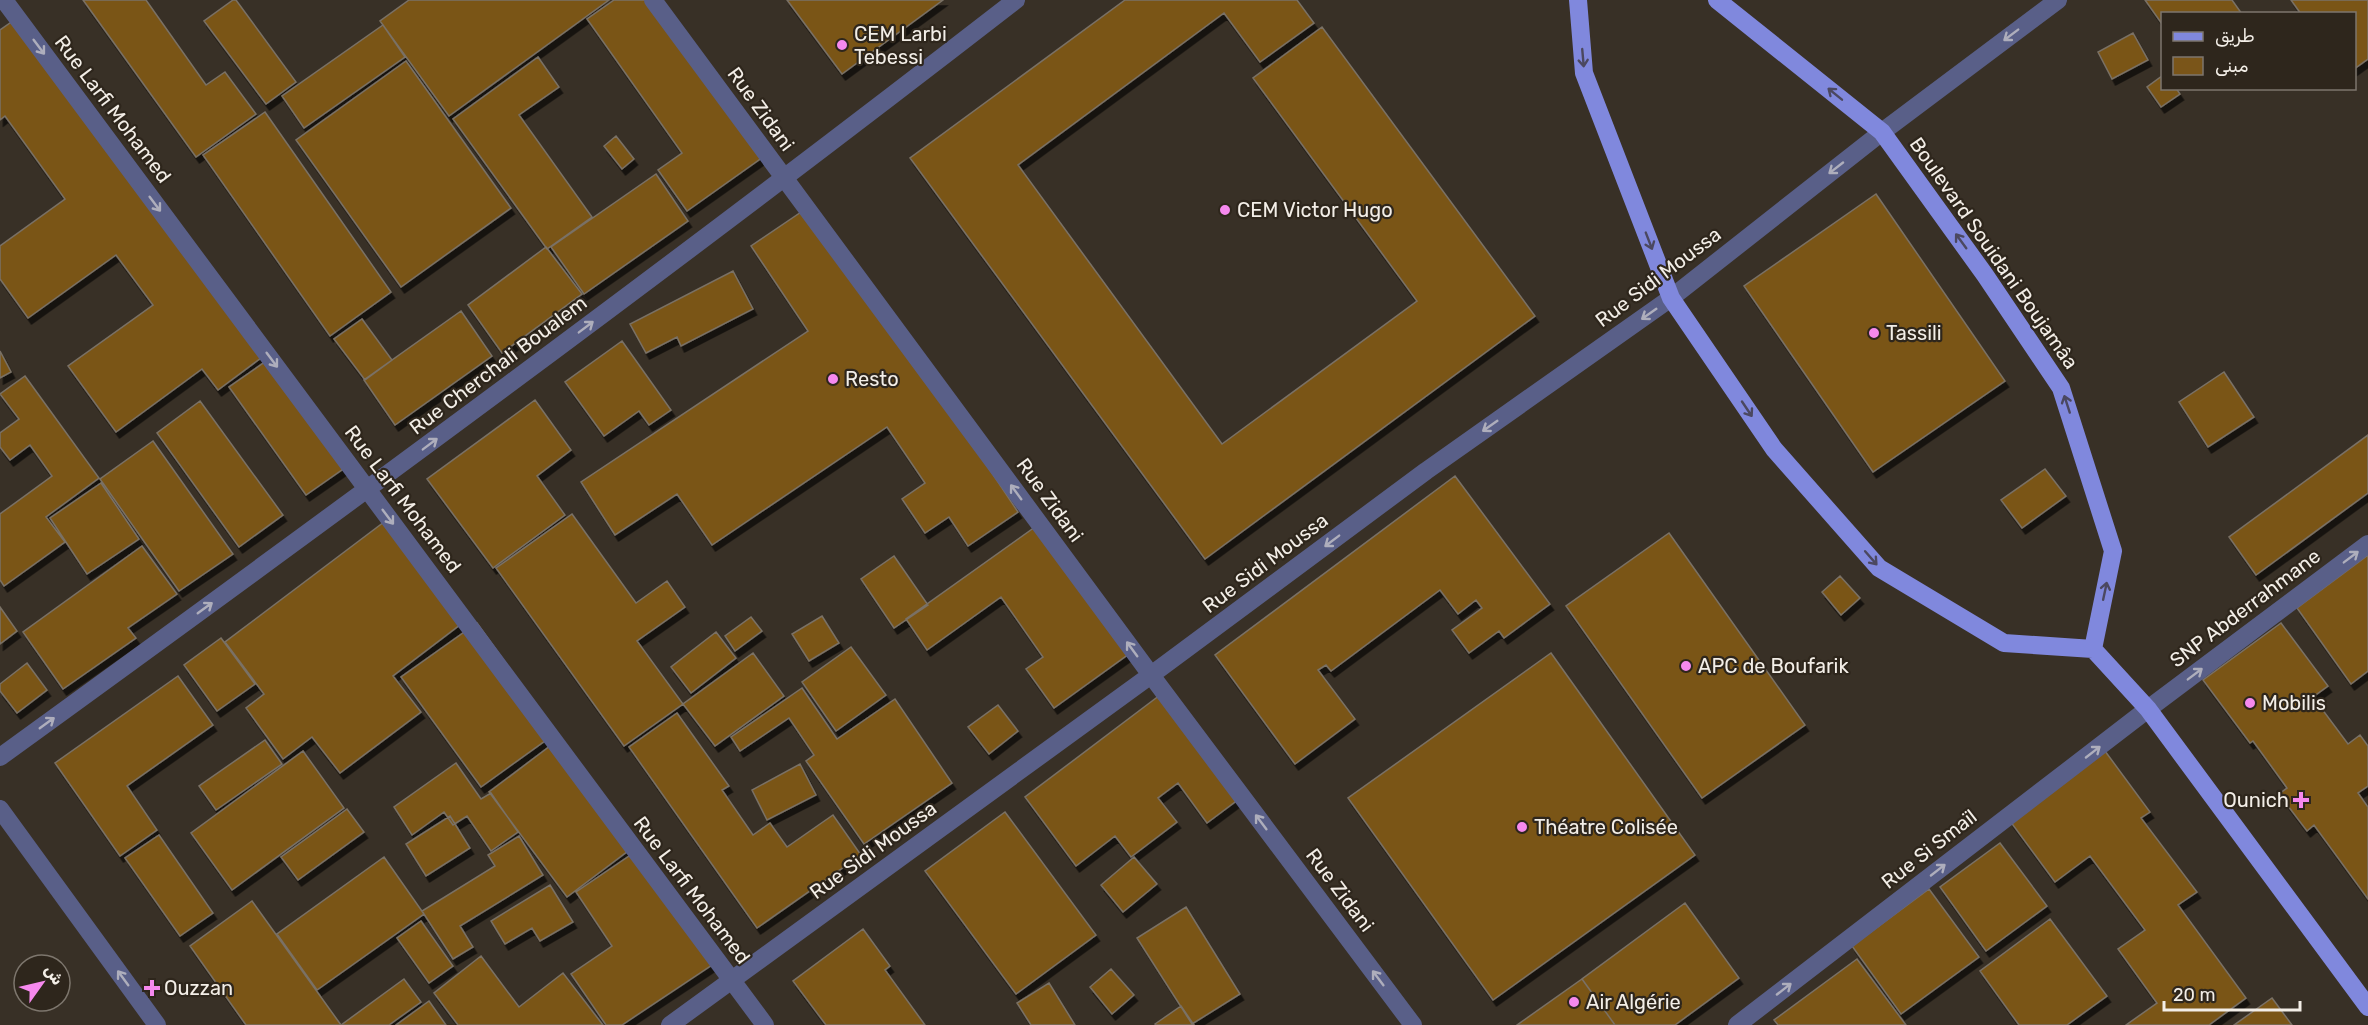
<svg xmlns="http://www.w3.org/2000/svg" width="2368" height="1025" font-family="Rubik,Vazirmatn,sans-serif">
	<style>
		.building { fill: #7a5519; stroke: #7a7165; stroke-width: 1.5; filter: url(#shadow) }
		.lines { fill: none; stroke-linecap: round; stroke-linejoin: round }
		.minor { stroke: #595f88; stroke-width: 18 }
		.major { stroke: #8088dd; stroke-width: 18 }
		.oneway { stroke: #aeaebc }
		.oneway2 { stroke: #4b4860 }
		.poi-dot { fill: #f689ee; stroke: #2e261c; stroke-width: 2 }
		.labels { text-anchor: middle; stroke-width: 4.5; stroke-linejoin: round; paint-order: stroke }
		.poi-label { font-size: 20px; fill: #f3eee7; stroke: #2e261c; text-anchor: start }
		.street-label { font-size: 20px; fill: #f3eee7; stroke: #2e261c }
	</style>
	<defs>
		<filter id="shadow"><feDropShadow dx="3.5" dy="6" stdDeviation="0" flood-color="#0009"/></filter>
	</defs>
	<rect width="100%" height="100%" fill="#383026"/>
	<!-- building -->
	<path class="building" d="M83 0H146L206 85 225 72 256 114 196 157Z
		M233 0H236L296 82 266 104 204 21Z
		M409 0H609L449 116 380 21Z
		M614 0H656L766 155 687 211 658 170 682 153 587 19Z
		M787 0H943L842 74Z
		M1125 0H1297L1314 23 1260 62 1224 13 1018 165 1222 444 1417 301 1253 78 1322 27 1535 316 1205 559 910 158Z
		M2145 0H2232L2242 14H2162V24Z
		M2291 0H2368V59L2354 69V14H2301Z
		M20 16 265 355 218 390 202 369 116 432 68 366 153 305 116 255 28 318 0 279V246L65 199 5 116 0 120V30Z
		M383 25 405 57 304 128 282 96Z
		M2133 33 2148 60 2112 79 2098 52Z
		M538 57 559 87 519 115 592 217 547 249 453 119Z
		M406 61 511 208 401 287 296 140Z
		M2162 76V88H2176L2180 94 2161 107 2147 87Z
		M265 112 391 292 330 336 203 155Z
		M616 136 634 159 622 169 604 146Z
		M656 174 688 221 584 294 551 247Z
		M1876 194 2005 381 1873 472 1744 286Z
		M813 204 1018 512 968 546 949 517 925 533 902 499 925 483 887 427 712 545 677 494 615 535 581 482 808 331 751 246Z
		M546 247 582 294 502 353 468 305Z
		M733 271 753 309 681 346 677 337 646 353 630 324Z
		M461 311 492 356 395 425 364 380Z
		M362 319 392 360 365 380 334 339Z
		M622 341 671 410 649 425 639 411 604 436 565 382Z
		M0 351 11 372 0 378Z
		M269 359 346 467 306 495 229 387Z
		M2224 372 2254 417 2208 447 2179 402Z
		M25 376 99 478 46 517 65 542 4 586 0 580V514L52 476 30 445 10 460 0 447V433L19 419 0 394Z
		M535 400 571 450 537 476 565 515 493 568 427 479Z
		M200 401 283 515 239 547 157 433Z
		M2368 435V493L2256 575 2229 537Z
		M153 441 233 554 179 591 100 479Z
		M2045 469 2066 496 2022 528 2001 500Z
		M1455 476 1550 604 1504 638 1499 631 1469 653 1452 630 1482 608 1476 600 1458 614 1440 590 1331 671 1326 665 1318 670 1355 719 1295 764 1215 655Z
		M101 483 139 539 87 574 50 518Z
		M572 514 636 603 667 581 685 607 637 641 683 704 624 746 496 568Z
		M388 519 465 621 393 676 421 712 340 773 312 737 283 759 246 708 264 694 225 642Z
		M1042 522 1133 651 1054 708 1026 669 1043 657 1001 597 927 650 906 619Z
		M1669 533 1805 725 1702 798 1566 606Z
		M142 546 177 594 128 628 136 638 63 689 23 632Z
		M2368 555V671L2351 684 2297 608Z
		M894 556 928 605 894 628 861 579Z
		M1840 576 1860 598 1841 615 1822 592Z
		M0 607 17 631 0 644Z
		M822 616 839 643 809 661 792 634Z
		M751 617 762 631 735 651 725 636Z
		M477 623 556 733 481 787 401 677Z
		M2281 623 2328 686 2313 697 2348 744 2360 735 2368 746V786L2358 793 2368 807V899L2314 825 2307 831 2279 794 2287 788 2253 741 2250 743 2203 680Z
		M716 632 736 658 691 693 671 667Z
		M221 638 255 684 217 711 184 665Z
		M851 647 886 695 836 731 802 682Z
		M753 653 784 696 715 746 683 704Z
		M1551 653 1695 855 1493 1000 1348 798Z
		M27 663 47 690 17 713 0 691V684Z
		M178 676 213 725 127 786 157 830 120 856 55 763Z
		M802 688 837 739 895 699 952 783 864 844 806 761 814 755 789 718 740 751 731 737Z
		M1168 689 1247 793 1207 823 1178 783 1158 798 1177 822 1131 857 1115 836 1076 866 1025 797Z
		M998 705 1018 731 989 754 968 727Z
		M677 713 729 786 722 790 753 835 770 823 787 847 833 815 861 855 757 928 629 747Z
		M265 740 282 764 216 810 199 786Z
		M554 743 632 848 567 897 489 792Z
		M303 751 344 808 232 890 191 833Z
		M2105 751 2150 812 2141 818 2197 892 2178 905 2246 998 2209 1025H2126L2157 1003 2118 949 2145 930 2090 856 2055 882 2010 821Z
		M456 763 481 799 491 793 518 832 491 851 467 816 453 825 444 812 412 835 394 807Z
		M800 764 816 795 767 820 752 790Z
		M347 809 364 832 298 880 281 857Z
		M1005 812 1096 935 1016 994 925 871Z
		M450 816 470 848 426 876 406 844Z
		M159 835 213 913 180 936 125 858Z
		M519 836 543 875 460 926 473 947 453 959 422 911 495 866 488 855Z
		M2000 843 2047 906 1986 951 1940 887Z
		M638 850 715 963 622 1025H606L571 974 612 946 576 892Z
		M384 857 424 914 317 990 277 934Z
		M1134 857 1157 884 1123 912 1101 885Z
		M550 885 573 922 540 941 532 928 505 944 491 921Z
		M1929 889 1979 957 1901 1014 1852 946Z
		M252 901 341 1025 404 979 421 1002 389 1025H246L190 946Z
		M1685 903 1739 978 1675 1025H1615L1582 979Z
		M1186 907 1240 994 1192 1024 1137 938Z
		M2050 919 2107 996 2067 1025H2019L1980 971Z
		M421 921 453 966 429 983 397 938Z
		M863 929 890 966 885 970 925 1025H826L793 981Z
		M481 956 519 1007 563 973 603 1025H458L434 993Z
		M1857 959 1906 1025H1778L1774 1020Z
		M1111 969 1134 995 1112 1014 1090 987Z
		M1582 979 1615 1025H1517Z
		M1049 983 1075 1025H1031L1017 1003Z
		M2272 998 2292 1025H2234Z
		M429 1001 446 1025H396Z
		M1181 1006 1194 1025H1156L1155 1024Z"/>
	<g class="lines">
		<!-- minor -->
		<path class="minor" d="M4 0 765 1025
			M653 0 1151 675 1413 1025
			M0 757C342 509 682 259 1016 0
			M0 809 157 1025
			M670 1025 1151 675 1426 471 1671 298 1882 132 2058 0
			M1737 1025 2148 709 2368 544"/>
		<!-- major -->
		<path class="major" d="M1578 0 1584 73 1671 298 1774 449 1879 568 2004 643 2093 649
			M1717 0 1882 132 1985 275 2061 388 2113 551 2093 649
			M2093 649 2148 709 2368 1007"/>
	</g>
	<!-- one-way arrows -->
	<defs><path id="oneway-shaft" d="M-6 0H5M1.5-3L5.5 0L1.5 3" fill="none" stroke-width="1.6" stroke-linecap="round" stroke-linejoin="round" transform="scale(1.5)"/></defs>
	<g class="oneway">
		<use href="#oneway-shaft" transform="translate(2011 35) rotate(143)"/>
		<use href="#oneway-shaft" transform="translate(39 47) rotate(53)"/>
		<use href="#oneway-shaft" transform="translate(1836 168) rotate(142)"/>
		<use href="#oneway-shaft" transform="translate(155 204) rotate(53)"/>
		<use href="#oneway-shaft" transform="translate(1649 314) rotate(145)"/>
		<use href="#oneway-shaft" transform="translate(586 327) rotate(-37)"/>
		<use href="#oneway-shaft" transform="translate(272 360) rotate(53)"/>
		<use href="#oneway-shaft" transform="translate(1490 426) rotate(145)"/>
		<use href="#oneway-shaft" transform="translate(430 444) rotate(-37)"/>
		<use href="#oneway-shaft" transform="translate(1016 492) rotate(-126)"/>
		<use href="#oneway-shaft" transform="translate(388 517) rotate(53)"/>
		<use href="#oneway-shaft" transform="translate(1332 541) rotate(143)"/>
		<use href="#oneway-shaft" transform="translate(2351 557) rotate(-37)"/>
		<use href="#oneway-shaft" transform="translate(205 608) rotate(-36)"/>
		<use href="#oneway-shaft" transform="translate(1132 649) rotate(-126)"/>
		<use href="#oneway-shaft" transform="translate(2195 674) rotate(-37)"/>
		<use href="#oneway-shaft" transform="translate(47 723) rotate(-36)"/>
		<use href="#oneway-shaft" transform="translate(2093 752) rotate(-38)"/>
		<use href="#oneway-shaft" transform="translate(1261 822) rotate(-127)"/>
		<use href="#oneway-shaft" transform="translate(1938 870) rotate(-38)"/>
		<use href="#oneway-shaft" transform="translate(123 978) rotate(-126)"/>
		<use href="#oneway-shaft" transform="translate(1378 978) rotate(-127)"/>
		<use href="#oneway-shaft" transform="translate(1784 989) rotate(-38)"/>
	</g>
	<g class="oneway2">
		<use href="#oneway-shaft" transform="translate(1583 58) rotate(85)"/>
		<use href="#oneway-shaft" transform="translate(1835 94) rotate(-141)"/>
		<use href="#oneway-shaft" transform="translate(1649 241) rotate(69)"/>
		<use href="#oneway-shaft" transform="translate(1961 241) rotate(-126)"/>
		<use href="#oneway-shaft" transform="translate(2067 404) rotate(-108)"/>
		<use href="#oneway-shaft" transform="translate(1747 409) rotate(56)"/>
		<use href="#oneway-shaft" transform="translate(1871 558) rotate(49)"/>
		<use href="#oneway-shaft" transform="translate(2105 591) rotate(-78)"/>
	</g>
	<!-- markers -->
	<g class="poi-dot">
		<circle cx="842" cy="45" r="6"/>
		<circle cx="1225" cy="210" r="6"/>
		<circle cx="1874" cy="333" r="6"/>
		<circle cx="833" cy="379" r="6"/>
		<circle cx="1686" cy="666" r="6"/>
		<circle cx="2250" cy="703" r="6"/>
		<path d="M2298 791h6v6h6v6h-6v6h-6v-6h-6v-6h6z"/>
		<circle cx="1522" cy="827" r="6"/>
		<path d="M149 979h6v6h6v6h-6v6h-6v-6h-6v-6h6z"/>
		<circle cx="1574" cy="1002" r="6"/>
	</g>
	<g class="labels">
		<!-- poi labels -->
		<g class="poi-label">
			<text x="854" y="41">CEM Larbi<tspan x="854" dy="23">Tebessi</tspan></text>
			<text x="1237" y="217">CEM Victor Hugo</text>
			<text x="1886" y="340">Tassili</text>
			<text x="845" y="386">Resto</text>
			<text x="1698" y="673">APC de Boufarik</text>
			<text x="2262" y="710">Mobilis</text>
			<text x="2289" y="807" text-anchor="end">Ounich</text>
			<text x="1534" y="834">Théatre Colisée</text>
			<text x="164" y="995">Ouzzan</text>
			<text x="1586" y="1009">Air Algérie</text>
		</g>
		<!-- street labels -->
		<g class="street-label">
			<text transform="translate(113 109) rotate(53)" y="7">Rue Larfi Mohamed</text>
			<text transform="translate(761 109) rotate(54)" y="7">Rue Zidani</text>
			<text transform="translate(1994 253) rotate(55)" y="7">Boulevard Souidani Boujamâa</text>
			<text transform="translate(1658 277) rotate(-37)" y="7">Rue Sidi Moussa</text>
			<text transform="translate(498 365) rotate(-37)" y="7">Rue Cherchali Boualem</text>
			<text transform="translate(403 499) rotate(53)" y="7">Rue Larfi Mohamed</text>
			<text transform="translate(1050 500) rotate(54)" y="7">Rue Zidani</text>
			<text transform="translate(1265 563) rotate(-37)" y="7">Rue Sidi Moussa</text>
			<text transform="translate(2245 608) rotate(-37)" y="7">SNP Abderrahmane</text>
			<text transform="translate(1929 849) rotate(-38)" y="7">Rue Si Smaïl</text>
			<text transform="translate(873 850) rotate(-36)" y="7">Rue Sidi Moussa</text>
			<text transform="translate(692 890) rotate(53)" y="7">Rue Larfi Mohamed</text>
			<text transform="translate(1340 890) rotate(53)" y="7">Rue Zidani</text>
		</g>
	</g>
	<!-- legend -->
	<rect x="2161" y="12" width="195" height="78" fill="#2e261c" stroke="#7d766d" stroke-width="1.5"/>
	<rect x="2173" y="32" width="30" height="9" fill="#8088dd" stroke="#7d766d" stroke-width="1.5"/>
	<text x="2215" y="42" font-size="18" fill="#f3eee7">طريق</text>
	<rect x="2173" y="57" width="30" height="18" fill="#7a5519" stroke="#7d766d" stroke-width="1.5"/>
	<text x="2215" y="72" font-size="18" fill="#f3eee7">مبنى</text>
	<!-- north arrow -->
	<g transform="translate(42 983) rotate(56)"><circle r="28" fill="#2e261c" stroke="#7d766d" stroke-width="1.5"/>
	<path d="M0-4.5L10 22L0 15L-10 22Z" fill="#f689ee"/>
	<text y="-9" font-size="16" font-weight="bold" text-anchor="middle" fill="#f3eee7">ش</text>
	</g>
	<!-- scale -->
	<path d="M2164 1001v9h136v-9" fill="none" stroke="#f3eee7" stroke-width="3"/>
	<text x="2173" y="1001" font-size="18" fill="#f3eee7" stroke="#2e261c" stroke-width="4.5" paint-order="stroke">20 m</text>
</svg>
